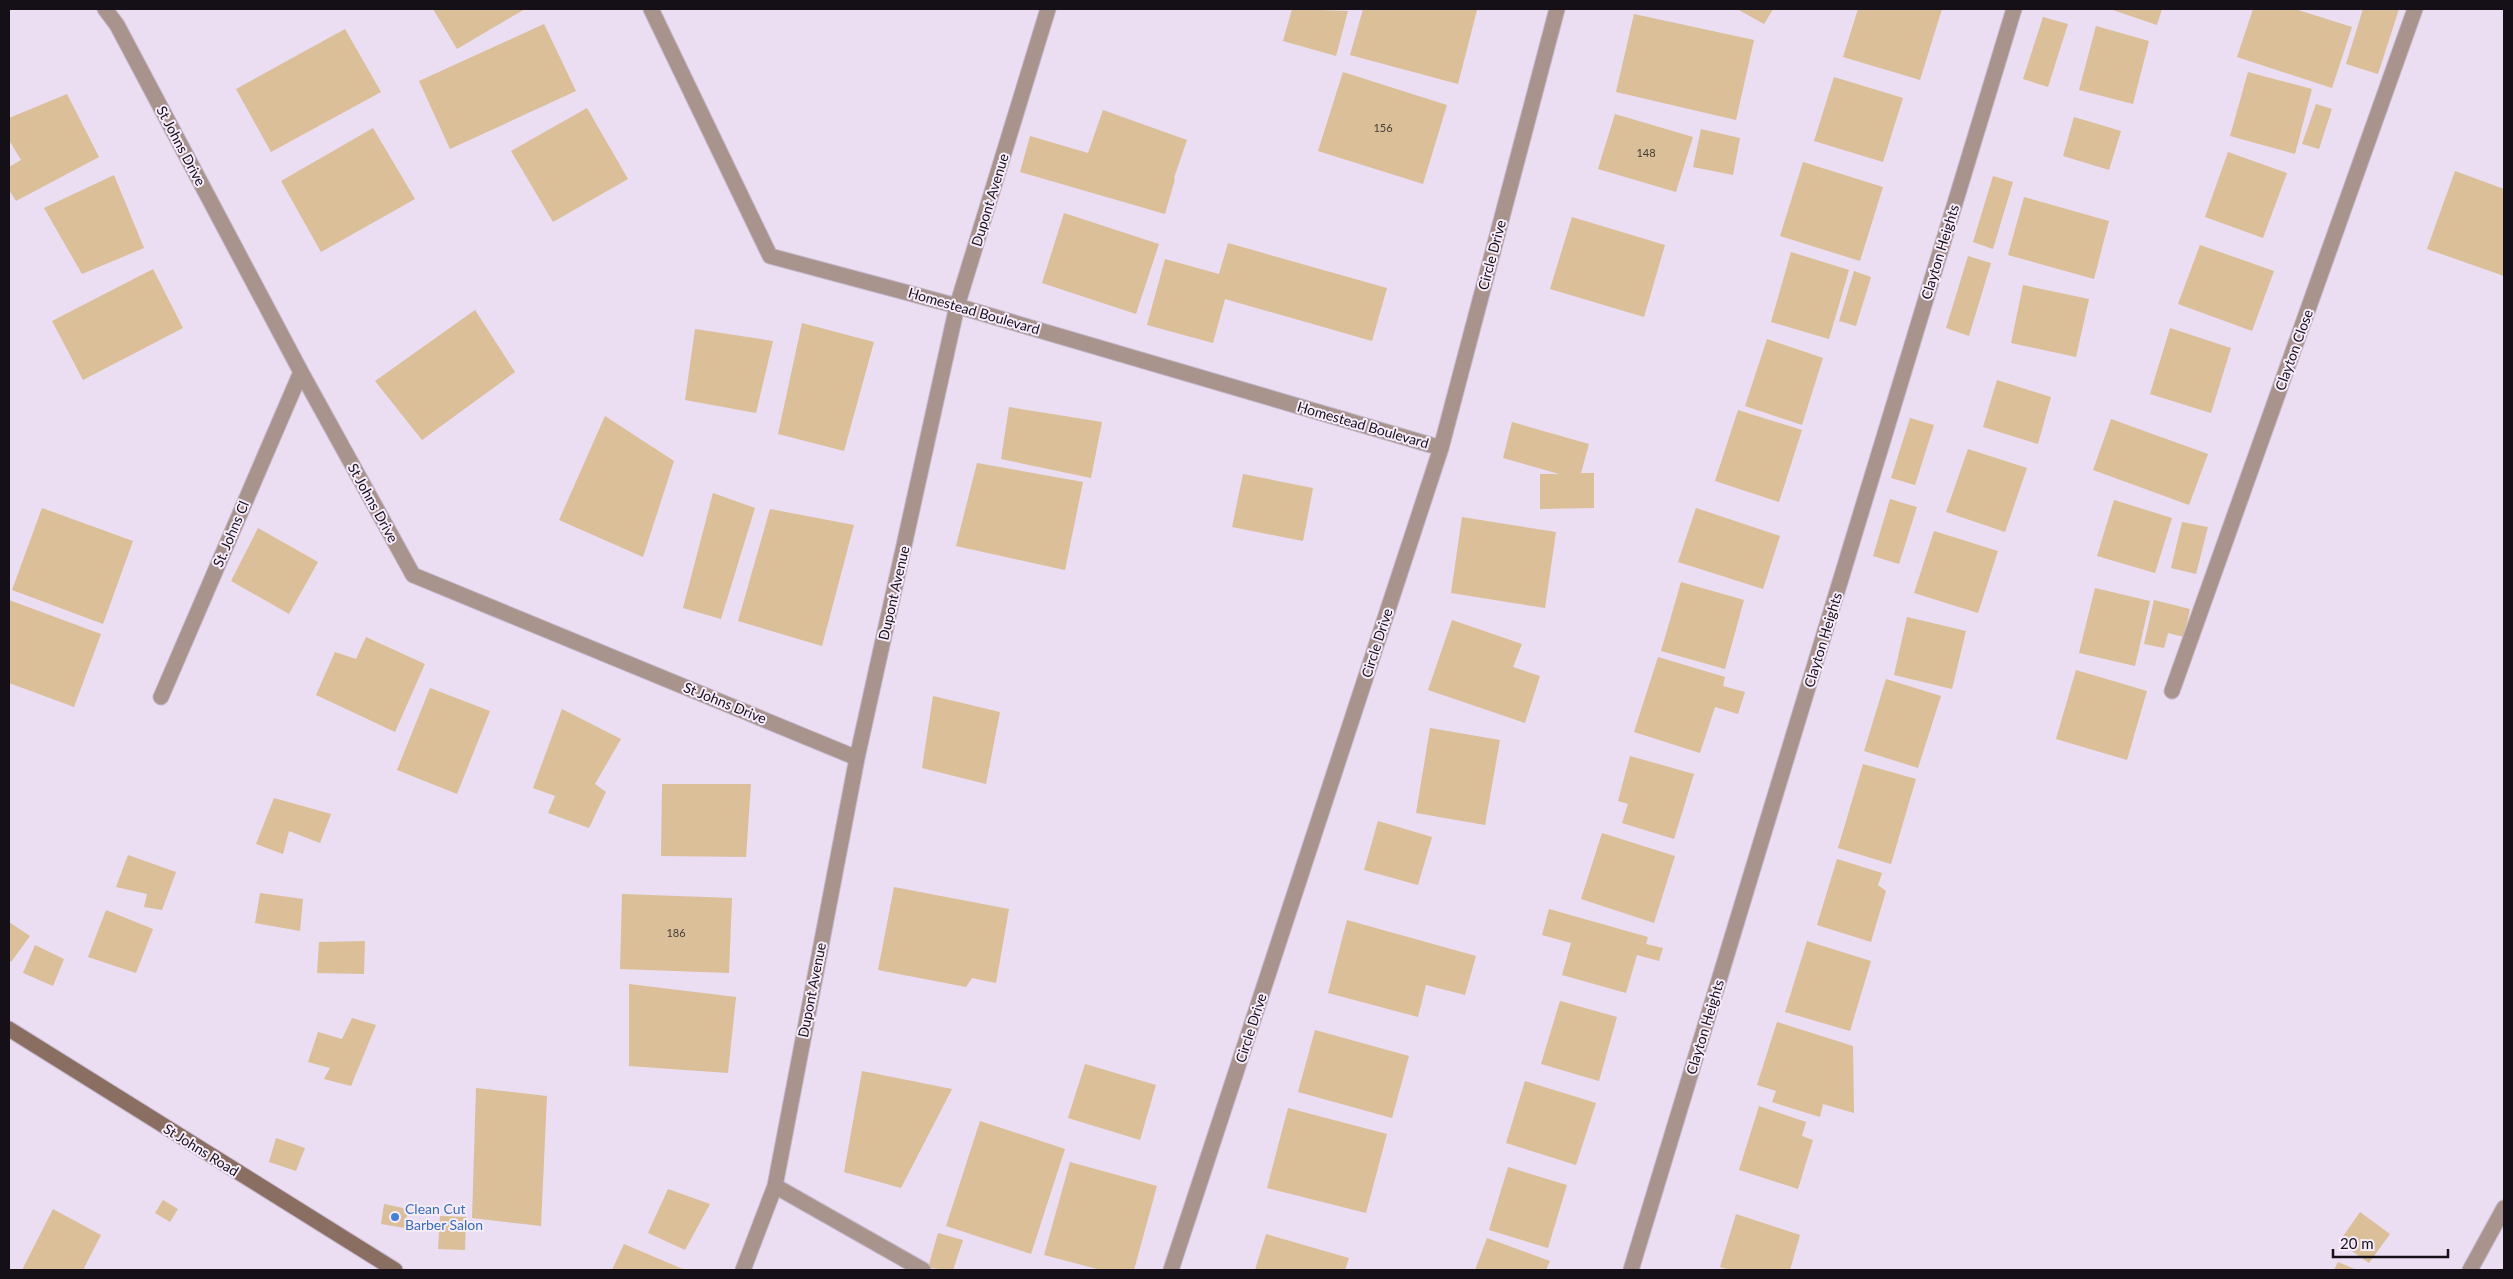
<svg xmlns="http://www.w3.org/2000/svg" width="2513" height="1279" font-family="Lato,sans-serif">
	<style>
		.building { fill: #dabf98 }
		.lines { fill: none; stroke-linecap: round; stroke-linejoin: round }
		.street-casing { stroke: #c4b8cb; stroke-width: 17 }
		.secondary-casing { stroke: #c4b8cb; stroke-width: 17 }
		.street { stroke: #a8948c; stroke-width: 15 }
		.secondary { stroke: #8b6e62; stroke-width: 15 }
		.shop-dot { fill: #3f7fe0; stroke: #f6ecfc; stroke-width: 2 }
		.labels { text-anchor: middle; stroke-width: 4; stroke-linejoin: round; paint-order: stroke }
		.number-label { font-size: 11px; fill: #463c37 }
		.street-label { font-size: 14px; fill: #151017; stroke: #f6ecfc }
		.shop-label { font-size: 14px; fill: #366cbe; stroke: #f6ecfc; text-anchor: start }
	</style>
	<rect width="100%" height="100%" fill="#ebddf2"/>
	<!-- building -->
	<path class="building" d="M433 9H525L457 49Z
		M1292 9 1348 11 1336 56 1283 41Z
		M1363 9 1477 10 1458 84 1350 55Z
		M1737 9H1773L1764 24Z
		M1858 9H1942L1920 80 1843 57Z
		M2110 9H2162L2157 25Z
		M2253 9H2295L2352 27 2332 88 2237 57Z
		M2363 9H2399L2378 74 2346 64Z
		M1634 14 1754 40 1736 120 1616 92Z
		M2043 17 2068 24 2048 87 2023 79Z
		M544 24 576 91 450 149 419 81Z
		M2096 26 2149 41 2133 104 2079 90Z
		M345 29 381 92 271 152 236 89Z
		M1343 72 1447 105 1423 184 1318 151Z
		M2248 72 2312 89 2295 154 2230 136Z
		M1834 77 1903 98 1883 162 1814 141Z
		M67 94 99 157 16 201 9 190V167L21 160 9 140V118Z
		M2316 104 2332 109 2319 149 2302 144Z
		M587 108 628 179 553 222 511 151Z
		M1103 110 1187 140 1174 178 1175 179 1165 214 1020 172 1030 136 1088 153Z
		M1615 114 1693 137 1676 192 1598 169Z
		M2074 117 2121 131 2109 170 2063 156Z
		M373 128 415 199 321 252 281 181Z
		M1701 129 1740 138 1733 175 1693 167Z
		M2228 152 2287 173 2263 238 2205 217Z
		M1803 162 1883 187 1860 261 1780 236Z
		M2455 171 2504 189V276L2427 249Z
		M114 175 144 248 82 274 44 208Z
		M1993 176 2013 182 1993 249 1973 242Z
		M2024 197 2109 221 2094 279 2008 255Z
		M1064 213 1159 244 1136 314 1042 283Z
		M1572 217 1665 245 1644 317 1550 289Z
		M1228 243 1387 288 1372 341 1225 299 1213 343 1147 325 1165 259 1219 274Z
		M2200 245 2274 271 2252 331 2178 304Z
		M1791 252 1849 270 1829 339 1771 322Z
		M1968 256 1991 263 1969 336 1946 328Z
		M153 269 183 328 83 380 52 321Z
		M1854 271 1871 277 1856 326 1839 321Z
		M2023 285 2089 299 2076 357 2011 343Z
		M475 310 515 372 422 440 375 381Z
		M802 323 874 342 844 451 778 434Z
		M2170 328 2231 348 2211 413 2150 394Z
		M695 329 773 341 756 413 685 400Z
		M1767 339 1823 358 1802 425 1745 406Z
		M1997 380 2051 397 2038 444 1983 427Z
		M1009 407 1102 422 1091 478 1001 459Z
		M1738 410 1802 430 1779 502 1715 481Z
		M605 416 674 461 643 557 559 520Z
		M1910 418 1934 425 1915 485 1891 478Z
		M2111 419 2208 454 2189 505 2093 470Z
		M1512 422 1589 444 1581 473H1594V508L1540 509V474H1559L1503 458Z
		M1968 449 2027 468 2005 532 1946 512Z
		M977 463 1083 482 1065 570 956 546Z
		M1243 474 1313 488 1303 541 1232 527Z
		M713 493 755 508 721 619 683 608Z
		M1890 499 1917 507 1899 564 1873 556Z
		M2114 500 2172 518 2155 573 2097 556Z
		M42 508 133 541 103 624 12 590Z
		M1696 508 1780 536 1763 589 1678 562Z
		M770 509 854 525 822 646 738 621Z
		M1462 517 1556 532 1545 608 1451 593Z
		M2182 522 2208 527 2196 574 2171 568Z
		M258 528 318 562 289 614 231 581Z
		M1934 531 1998 551 1978 613 1914 593Z
		M1681 582 1744 600 1725 669 1661 651Z
		M2095 588 2150 601 2135 666 2079 653Z
		M9 600 101 634 74 707 9 683Z
		M2154 600 2190 609 2184 637 2168 633 2164 648 2144 644Z
		M1907 617 1966 631 1952 689 1894 675Z
		M1452 620 1522 644 1513 667 1540 676 1525 723 1428 690Z
		M366 637 425 664 395 732 316 695 335 652 356 659Z
		M1658 657 1725 677 1723 686 1745 692 1738 714 1715 707 1700 753 1634 732Z
		M2076 670 2147 691 2127 760 2056 739Z
		M1886 679 1941 696 1918 768 1864 751Z
		M430 688 490 711 457 794 397 770Z
		M933 696 1000 712 986 784 922 768Z
		M562 709 621 739 595 784 606 792 589 828 548 813 555 796 533 788Z
		M1430 728 1500 740 1485 825 1416 813Z
		M1630 756 1694 774 1674 839 1622 823 1628 804 1618 801Z
		M1863 764 1916 779 1891 864 1838 848Z
		M662 784H751L746 857 661 856Z
		M274 798 331 814 320 843 289 831 283 854 256 844Z
		M1378 821 1432 837 1418 885 1364 870Z
		M1602 833 1675 856 1654 923 1581 899Z
		M128 855 176 872 162 910 144 907 147 894 116 887Z
		M1837 859 1882 873 1878 885 1886 891 1871 942 1817 925Z
		M894 887 1009 909 996 983 972 978 966 987 878 970Z
		M260 893 303 899 300 931 255 923Z
		M622 894 732 898 729 973 620 969Z
		M1549 909 1648 937 1646 944 1663 948 1659 961 1637 955 1626 993 1562 975 1571 943 1542 935Z
		M106 910 153 929 136 973 88 957Z
		M1347 920 1476 956 1465 995 1426 985 1418 1017 1328 993Z
		M9 922 30 936 11 962 9 961Z
		M365 941 364 974 317 973 319 942Z
		M1807 941 1871 961 1850 1031 1785 1012Z
		M35 945 64 959 53 986 23 973Z
		M629 984 736 997 728 1073 629 1066Z
		M1560 1001 1617 1017 1599 1081 1541 1064Z
		M352 1018 376 1025 351 1086 324 1079 330 1068 308 1062 318 1032 342 1039Z
		M1777 1022 1853 1046 1854 1113 1823 1104 1820 1117 1772 1102 1776 1091 1757 1085Z
		M1315 1030 1409 1056 1392 1118 1298 1092Z
		M1085 1064 1156 1085 1140 1140 1068 1118Z
		M862 1071 952 1089 901 1188 844 1172Z
		M1525 1081 1596 1103 1576 1165 1506 1143Z
		M476 1088 547 1096 541 1226 472 1218Z
		M1759 1106 1806 1122 1802 1136 1813 1140 1798 1189 1739 1170Z
		M1288 1108 1387 1134 1366 1213 1267 1188Z
		M980 1121 1065 1149 1031 1254 946 1226Z
		M276 1138 305 1148 296 1171 269 1162Z
		M1070 1162 1157 1186 1134 1270H1101L1044 1255Z
		M1508 1167 1567 1185 1548 1248 1489 1230Z
		M668 1189 710 1204 685 1250 648 1233Z
		M163 1200 178 1209 170 1222 155 1213Z
		M384 1204 408 1209 405 1228 381 1224Z
		M53 1209 101 1235 83 1270H22Z
		M2360 1212 2390 1234 2369 1263 2339 1242Z
		M1736 1214 1800 1235 1790 1270H1731L1720 1267Z
		M440 1216 466 1217 465 1250 438 1249Z
		M938 1233 963 1240 953 1270 928 1268Z
		M1266 1234 1349 1258 1345 1270H1255Z
		M1487 1238 1550 1261 1546 1270H1475Z
		M624 1244 685 1270H612Z
		M2338 1262 2357 1270H2334Z"/>
	<g class="lines">
		<defs>
			<path id="street" d="M105 9 117 25 301 372 413 575 857 758
				M651 9 770 256 957 306 1441 448
				M2172 691 2415 9
				M161 697 301 372
				M775 1186 923 1270
				M743 1270 775 1186 857 758 957 306 1048 9
				M1171 1270 1441 448 1557 9
				M1631 1270 2014 9
				M2470 1270 2504 1208"/>
			<path id="secondary" d="M9 1029 395 1270"/>
		</defs>
		<!-- street casing -->
		<use href="#street" class="street-casing"/>
		<!-- secondary casing -->
		<use href="#secondary" class="secondary-casing"/>
		<!-- street -->
		<use href="#street" class="street"/>
		<!-- secondary -->
		<use href="#secondary" class="secondary"/>
	</g>
	<!-- markers -->
	<circle class="shop-dot" cx="395" cy="1217" r="5"/>
	<g class="labels">
		<!-- number labels -->
		<g class="number-label">
			<text x="1383" y="132">156</text>
			<text x="1646" y="157">148</text>
			<text x="676" y="937">186</text>
		</g>
		<!-- street labels -->
		<g class="street-label">
			<text transform="translate(181 146) rotate(62)" y="5">St Johns Drive</text>
			<text transform="translate(990 200) rotate(-73)" y="5">Dupont Avenue</text>
			<text transform="translate(1940 252) rotate(-73)" y="5">Clayton Heights</text>
			<text transform="translate(1492 255) rotate(-75)" y="5">Circle Drive</text>
			<text transform="translate(974 311) rotate(16)" y="5">Homestead Boulevard</text>
			<text transform="translate(2294 350) rotate(-70)" y="5">Clayton Close</text>
			<text transform="translate(1363 425) rotate(16)" y="5">Homestead Boulevard</text>
			<text transform="translate(373 503) rotate(61)" y="5">St Johns Drive</text>
			<text transform="translate(231 534) rotate(-67)" y="5">St. Johns Cl</text>
			<text transform="translate(894 593) rotate(-77)" y="5">Dupont Avenue</text>
			<text transform="translate(1823 640) rotate(-73)" y="5">Clayton Heights</text>
			<text transform="translate(1377 643) rotate(-72)" y="5">Circle Drive</text>
			<text transform="translate(725 703) rotate(22)" y="5">St Johns Drive</text>
			<text transform="translate(812 990) rotate(-79)" y="5">Dupont Avenue</text>
			<text transform="translate(1705 1027) rotate(-73)" y="5">Clayton Heights</text>
			<text transform="translate(1251 1028) rotate(-72)" y="5">Circle Drive</text>
			<text transform="translate(201 1150) rotate(32)" y="5">St Johns Road</text>
		</g>
		<!-- shop labels -->
		<g class="shop-label">
			<text x="405" y="1214">Clean Cut<tspan x="405" dy="16">Barber Salon</tspan></text>
		</g>
	</g>
	<!-- border -->
	<rect width="2513" height="1279" fill="none" stroke="#151017" stroke-width="20"/>
	<!-- scale -->
	<path d="M2333 1249v8h115v-8" fill="none" stroke="#151017" stroke-width="2.5"/>
	<text x="2340" y="1249" font-size="15" fill="#151017" stroke="#f6ecfc" stroke-width="4" paint-order="stroke">20 m</text>
</svg>
